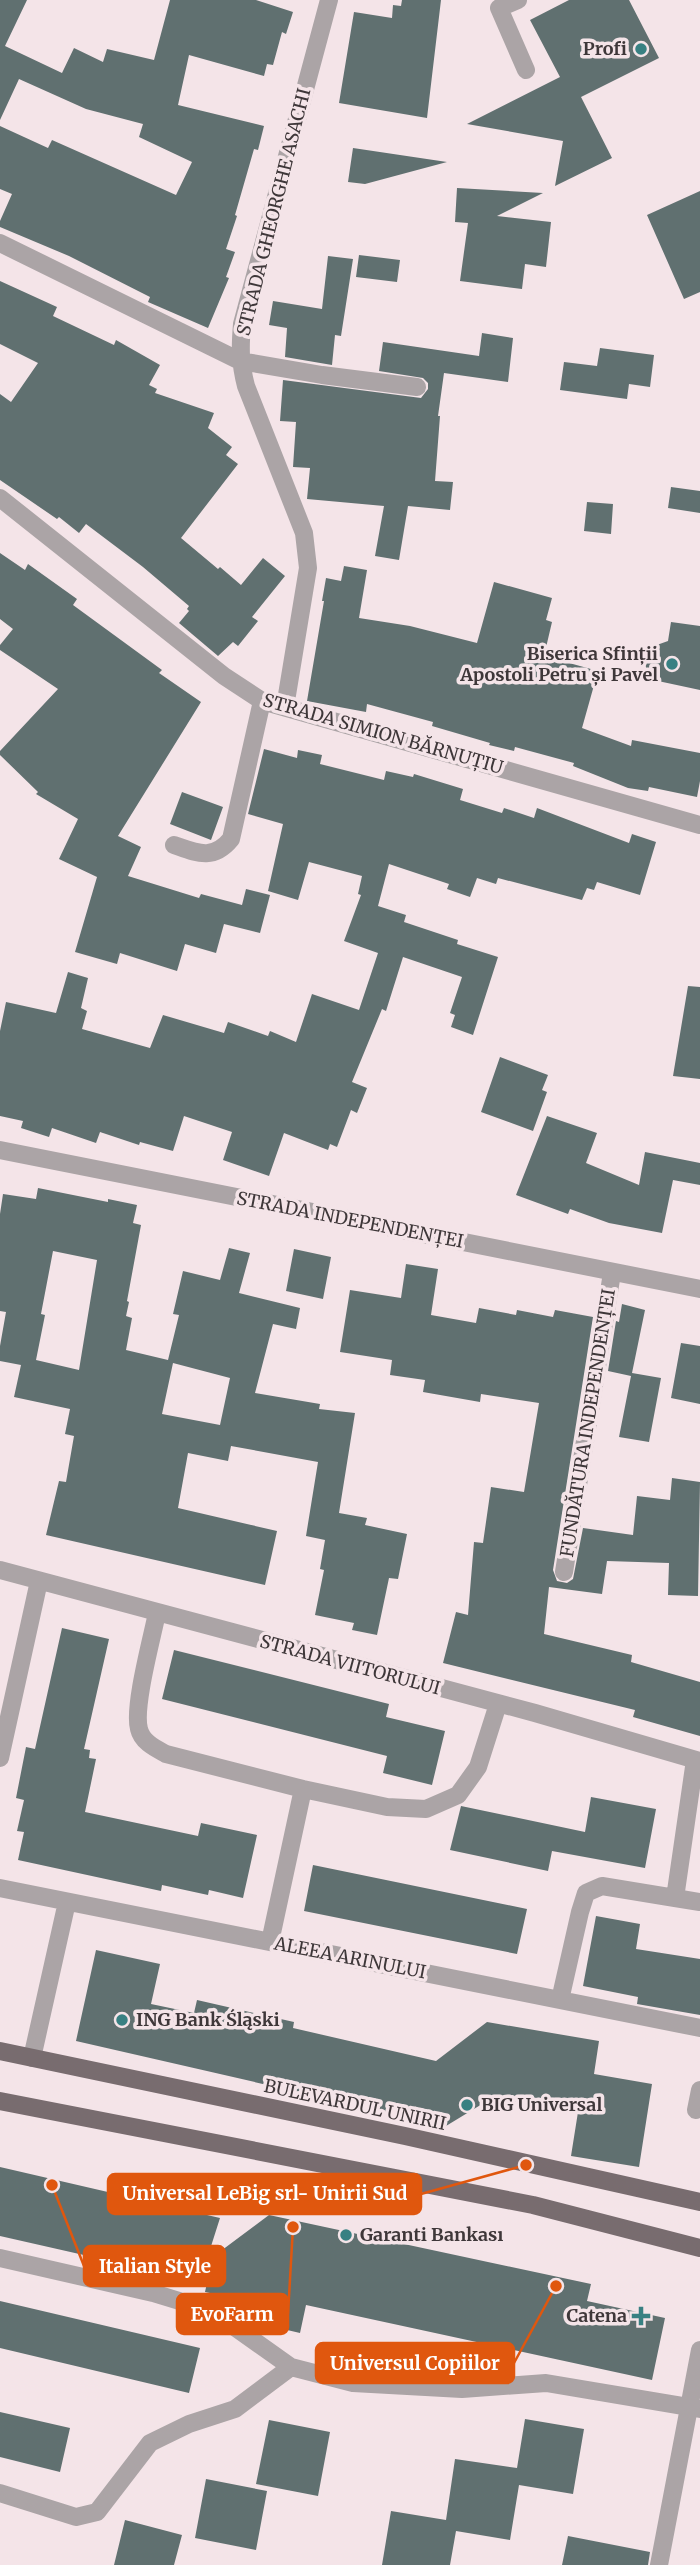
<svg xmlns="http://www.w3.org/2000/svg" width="700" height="2565" font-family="Merriweather,serif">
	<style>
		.building { fill: #607070; fill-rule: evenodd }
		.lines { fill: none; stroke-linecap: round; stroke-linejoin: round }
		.minor { stroke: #aba4a6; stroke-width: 18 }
		.major { stroke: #786c6f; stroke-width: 18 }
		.poi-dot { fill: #388082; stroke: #f4e4e8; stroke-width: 2.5 }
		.labels { text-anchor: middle; stroke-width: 7; stroke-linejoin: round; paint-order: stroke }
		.poi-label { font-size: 18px; font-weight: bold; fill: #3e3739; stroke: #f4e4e8; text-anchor: end }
		.street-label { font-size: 18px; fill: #3e3739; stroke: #f4e4e8 }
		.leader { fill: none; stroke: #e0570e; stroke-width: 2.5 }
		.callout-dot { fill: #e0570e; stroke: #f4e4e8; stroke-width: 2.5 }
		.callout { fill: #e0570e; stroke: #e0570e; stroke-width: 2.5 }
		.callout-label { font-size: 19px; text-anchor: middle; font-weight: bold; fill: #fff }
	</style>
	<rect width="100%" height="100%" fill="#f4e4e8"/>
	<!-- building -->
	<path class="building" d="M0 0H27L5 46 62 73 74 48 103 62 107 49 154 60 170 0H256L293 12 286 34 282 32 273 65 267 64 264 76 189 55 178 105 264 126 258 150 254 149 235 215 237 216 226 249 235 252 226 277 229 278 208 328 148 302 150 297 69 256 0 227V221L12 194 0 189V126L48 148 52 140 176 195 192 162 139 137 143 124 86 109 19 79 0 120Z
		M402 0H441L427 118 339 103 354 12 392 18 393 5 401 6Z
		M569 0H629L659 58 581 97 612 158 555 186 563 141 467 124 560 77 530 20Z
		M353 148 447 162 365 184 348 182Z
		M457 188 543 193 497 216 551 222 546 267 525 264 522 289 460 281 468 223 455 222Z
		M700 191V292L684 299 647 215Z
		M359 255 400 260 397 282 356 277Z
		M328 256 353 259 341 336 335 335 332 365 285 357 287 328 269 325 273 301 322 309Z
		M0 281 57 307 53 316 114 345 116 340 160 365 149 385 157 389 155 393 214 413 208 428 232 447 226 455 238 464 181 538 218 569 220 567 241 585 263 558 285 576 252 617 258 621 238 646 233 642 218 656 179 623 189 611 187 609 189 606 143 567 86 524 79 533 59 517 57 519 0 480V394L11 402 38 363 0 344Z
		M482 333 513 338 508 382 444 373 438 416H440L435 481 453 482 450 510 408 506 399 560 375 556 384 506 307 499 310 468 293 467 296 422 280 421 283 380 421 398 428 389V383L423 378 379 371 383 342 479 356Z
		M600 348 654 355 650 387 629 384 627 399 560 390 564 362 597 366Z
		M671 487 700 491V513L668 508Z
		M587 502 613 504 611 534 584 531Z
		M0 553 25 570 28 564 77 599 73 605 162 670 159 673 201 702 118 836 141 847 128 876 199 898 201 894 242 905 246 889 270 895 260 933 224 924 216 953 185 944 177 971 120 953 117 964 75 952 97 877 59 859 78 819 36 794 38 792 0 755V751L58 689 0 650V645L13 629 0 619Z
		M344 566 367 570 359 618 410 626 477 643 494 582 552 598 546 620 552 622 544 656 598 671 582 728 631 746 632 740 700 753V781L697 797 649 787 648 791 628 788 573 766 574 763 515 747 514 751 489 745 490 743 432 726 433 722 367 704 366 712 307 701 324 601H322L326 578 341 581Z
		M671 622 700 626V690L658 681 648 673 644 661 646 655 654 646 668 641Z
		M264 749 297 758 298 750 322 755 320 764 384 780 386 771 413 777 414 774 463 789 460 800 502 813 504 808 534 818 537 808 629 843 632 834 656 842 640 895 597 882 594 890 587 888 582 900 498 878 496 884 477 878 470 897 447 889 449 884 389 864 378 906 406 915 404 922 458 940 457 944 498 957 473 1035 451 1027 455 1015 450 1013 462 977 403 957 386 1011 382 1009 352 1082 367 1088 357 1113 351 1110 337 1147 330 1144 328 1150 284 1133 269 1176 223 1160 232 1132 184 1116 173 1151 140 1142 139 1145 100 1132 96 1143 52 1128 49 1137 21 1128 23 1121 0 1116V1031L6 1002 56 1013 68 972 88 978 81 1008 87 1011 82 1029 150 1048 163 1015 224 1033 228 1022 268 1036 270 1031 296 1042 312 994 359 1010 378 953 344 941 361 895 358 894 362 876 309 862 298 900 268 891 283 824 248 814Z
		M182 792 223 807 211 840 170 824Z
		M688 986 700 987V1079L673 1076Z
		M500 1057 548 1075 542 1090 547 1092 533 1131 481 1112Z
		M547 1116 597 1133 586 1163 639 1185 645 1152 700 1163V1185L673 1180 662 1233 609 1223 570 1209 568 1214 516 1195Z
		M38 1188 108 1202V1199L137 1205 133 1223 141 1225 127 1301 129 1302 126 1316 132 1318 126 1350 168 1360 179 1315 173 1314 183 1271 220 1280 229 1248 250 1253 239 1293 300 1308 296 1329 273 1324 255 1393 320 1404 319 1409 355 1413 339 1513 367 1518 365 1525 407 1534 398 1579 389 1578 377 1635 352 1630 354 1623 315 1615 324 1570 320 1569 325 1540 306 1536 318 1462 231 1446 228 1461 188 1453 178 1508 277 1531 265 1585 46 1535 59 1481 66 1482 74 1436 65 1434 70 1409 14 1397 21 1365 0 1361V1346L6 1312 0 1311V1214L3 1194 36 1199ZM53 1251 97 1260 79 1370 36 1360 45 1315 41 1314ZM173 1363 230 1378 220 1425 162 1414Z
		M294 1249 331 1257 323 1299 286 1291Z
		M406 1264 438 1269 431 1315 476 1323 479 1308 516 1315 517 1310 553 1317 555 1310 593 1317 553 1570 557 1581 567 1583 573 1579 583 1528 633 1535 637 1496 670 1500 672 1478 700 1482 698 1596 668 1595 669 1563 607 1561 602 1594 549 1587 544 1634 632 1655 631 1662 700 1682V1736L633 1717 635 1710 443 1663 456 1612 468 1615 474 1542 483 1543 491 1487 524 1492 539 1403 481 1394 480 1402 423 1392 425 1380 390 1375 392 1360 340 1352 350 1290 401 1298Z
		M622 1304 645 1310 632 1373 661 1378 649 1442 619 1437 631 1376 608 1371 616 1321 619 1322Z
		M681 1343 700 1346V1404L671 1398Z
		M62 1628 109 1639 84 1749 90 1750 89 1758 96 1759 85 1812 198 1836 201 1823 257 1835 243 1898 209 1890 208 1895 162 1885 161 1891 18 1860 24 1832 17 1831 24 1800 16 1798 26 1747 35 1749Z
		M174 1650 389 1704 386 1717 445 1731 432 1785 383 1773 387 1756 162 1699Z
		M591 1797 656 1809 645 1868 552 1851 548 1871 450 1850 461 1806 585 1832Z
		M313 1865 527 1909 517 1954 304 1911Z
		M596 1916 640 1924 636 1949 700 1959V2015L637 2004 638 1997 583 1986Z
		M96 1950 160 1964 151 2004 194 2013 197 2000 294 2022 293 2028 436 2061 487 2022 599 2041 594 2074 652 2084 639 2167 571 2156 578 2112 492 2098 446 2126 76 2041Z
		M0 2167 220 2218 206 2262 269 2215 591 2284 587 2301 665 2318 652 2380 306 2305 300 2333 253 2322 234 2298 205 2292 207 2283 0 2236Z
		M0 2301 200 2348 189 2393 0 2348Z
		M0 2412 70 2428 60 2472 0 2457Z
		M525 2419 584 2429 573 2494 519 2485 510 2540 456 2531 450 2565H382L391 2511 446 2520 455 2459 517 2468Z
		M269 2420 330 2432 318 2496 256 2484Z
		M206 2479 267 2491 256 2550 195 2538Z
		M125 2520 182 2535 174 2565H114Z
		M568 2536 650 2552 648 2565H562Z"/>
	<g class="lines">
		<!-- minor -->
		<path class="minor" d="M518 0 499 8 526 70
			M0 243 240 361 322 375 417 387
			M0 498 224 676 262 701 700 825
			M285 707 308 568 304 533 246 386C240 363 240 348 242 324L329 0
			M174 845C197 853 213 861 231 839L262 701
			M0 1150 700 1289
			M0 1570 535 1713 700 1761
			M564 1572 612 1273
			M157 1613C152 1638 133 1707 139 1729 142 1742 155 1748 166 1754L303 1789 387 1807 426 1809 458 1795 478 1767 498 1704
			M0 1758 39 1581
			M0 1888 700 2028
			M675 1898 700 1902
			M270 1942 303 1789
			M560 2000 580 1912 586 1893 602 1886 675 1898 695 1760
			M32 2058 67 1902
			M696 2110 700 2090
			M0 2258 153 2293 212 2311 291 2367 353 2383 462 2389 546 2383 700 2409
			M0 2493 76 2517 97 2512 150 2443 189 2424 235 2409 291 2367
			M659 2565 700 2350"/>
		<!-- major -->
		<path class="major" d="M0 2051 405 2136 700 2202
			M0 2101 533 2205 700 2248"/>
	</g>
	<!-- markers -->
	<g class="poi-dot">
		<circle cx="641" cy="49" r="7"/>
		<circle cx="672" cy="664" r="7"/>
		<circle cx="122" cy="2020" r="7"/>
		<circle cx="467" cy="2105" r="7"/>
		<circle cx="346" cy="2235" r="7"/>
		<path d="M637.5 2305.5h7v7h7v7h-7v7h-7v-7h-7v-7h7z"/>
	</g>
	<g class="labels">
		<!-- poi labels -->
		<g class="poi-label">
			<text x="627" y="55">Profi</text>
			<text x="658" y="660">Biserica Sfinții<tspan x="658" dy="21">Apostoli Petru și Pavel</tspan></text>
			<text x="136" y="2026" text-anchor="start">ING Bank Śląski</text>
			<text x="481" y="2111" text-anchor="start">BIG Universal</text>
			<text x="360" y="2241" text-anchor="start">Garanti Bankası</text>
			<text x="627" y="2322">Catena</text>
		</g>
		<!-- street labels -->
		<g class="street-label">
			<text transform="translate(274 212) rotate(-76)" y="6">STRADA GHEORGHE ASACHI</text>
			<text transform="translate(383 734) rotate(16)" y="6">STRADA SIMION BĂRNUȚIU</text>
			<text transform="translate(350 1220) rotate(11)" y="6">STRADA INDEPENDENȚEI</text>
			<text transform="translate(588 1423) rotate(-81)" y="6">FUNDĂTURA INDEPENDENȚEI</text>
			<text transform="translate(350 1665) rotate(15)" y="6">STRADA VIITORULUI</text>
			<text transform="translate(350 1958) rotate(11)" y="6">ALEEA ARINULUI</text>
			<text transform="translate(355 2105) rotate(12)" y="6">BULEVARDUL UNIRII</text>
		</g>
	</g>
	<!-- callouts -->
	<path class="leader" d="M526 2165L421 2194M52 2185L84 2266M293 2227L288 2314M556 2286L514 2363"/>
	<g class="callout-dot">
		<circle cx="526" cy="2165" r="7"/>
		<circle cx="52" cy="2185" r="7"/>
		<circle cx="293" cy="2227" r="7"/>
		<circle cx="556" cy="2286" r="7"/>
	</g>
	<g class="callout">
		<rect x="108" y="2174" width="313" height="40" rx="7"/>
		<rect x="84" y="2246" width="141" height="40" rx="7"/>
		<rect x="177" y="2294" width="111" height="40" rx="7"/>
		<rect x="316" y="2343" width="198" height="40" rx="7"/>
	</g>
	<g class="callout-label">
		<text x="265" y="2200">Universal LeBig srl- Unirii Sud</text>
		<text x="155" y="2273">Italian Style</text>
		<text x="232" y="2321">EvoFarm</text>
		<text x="415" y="2370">Universul Copiilor</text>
	</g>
</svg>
